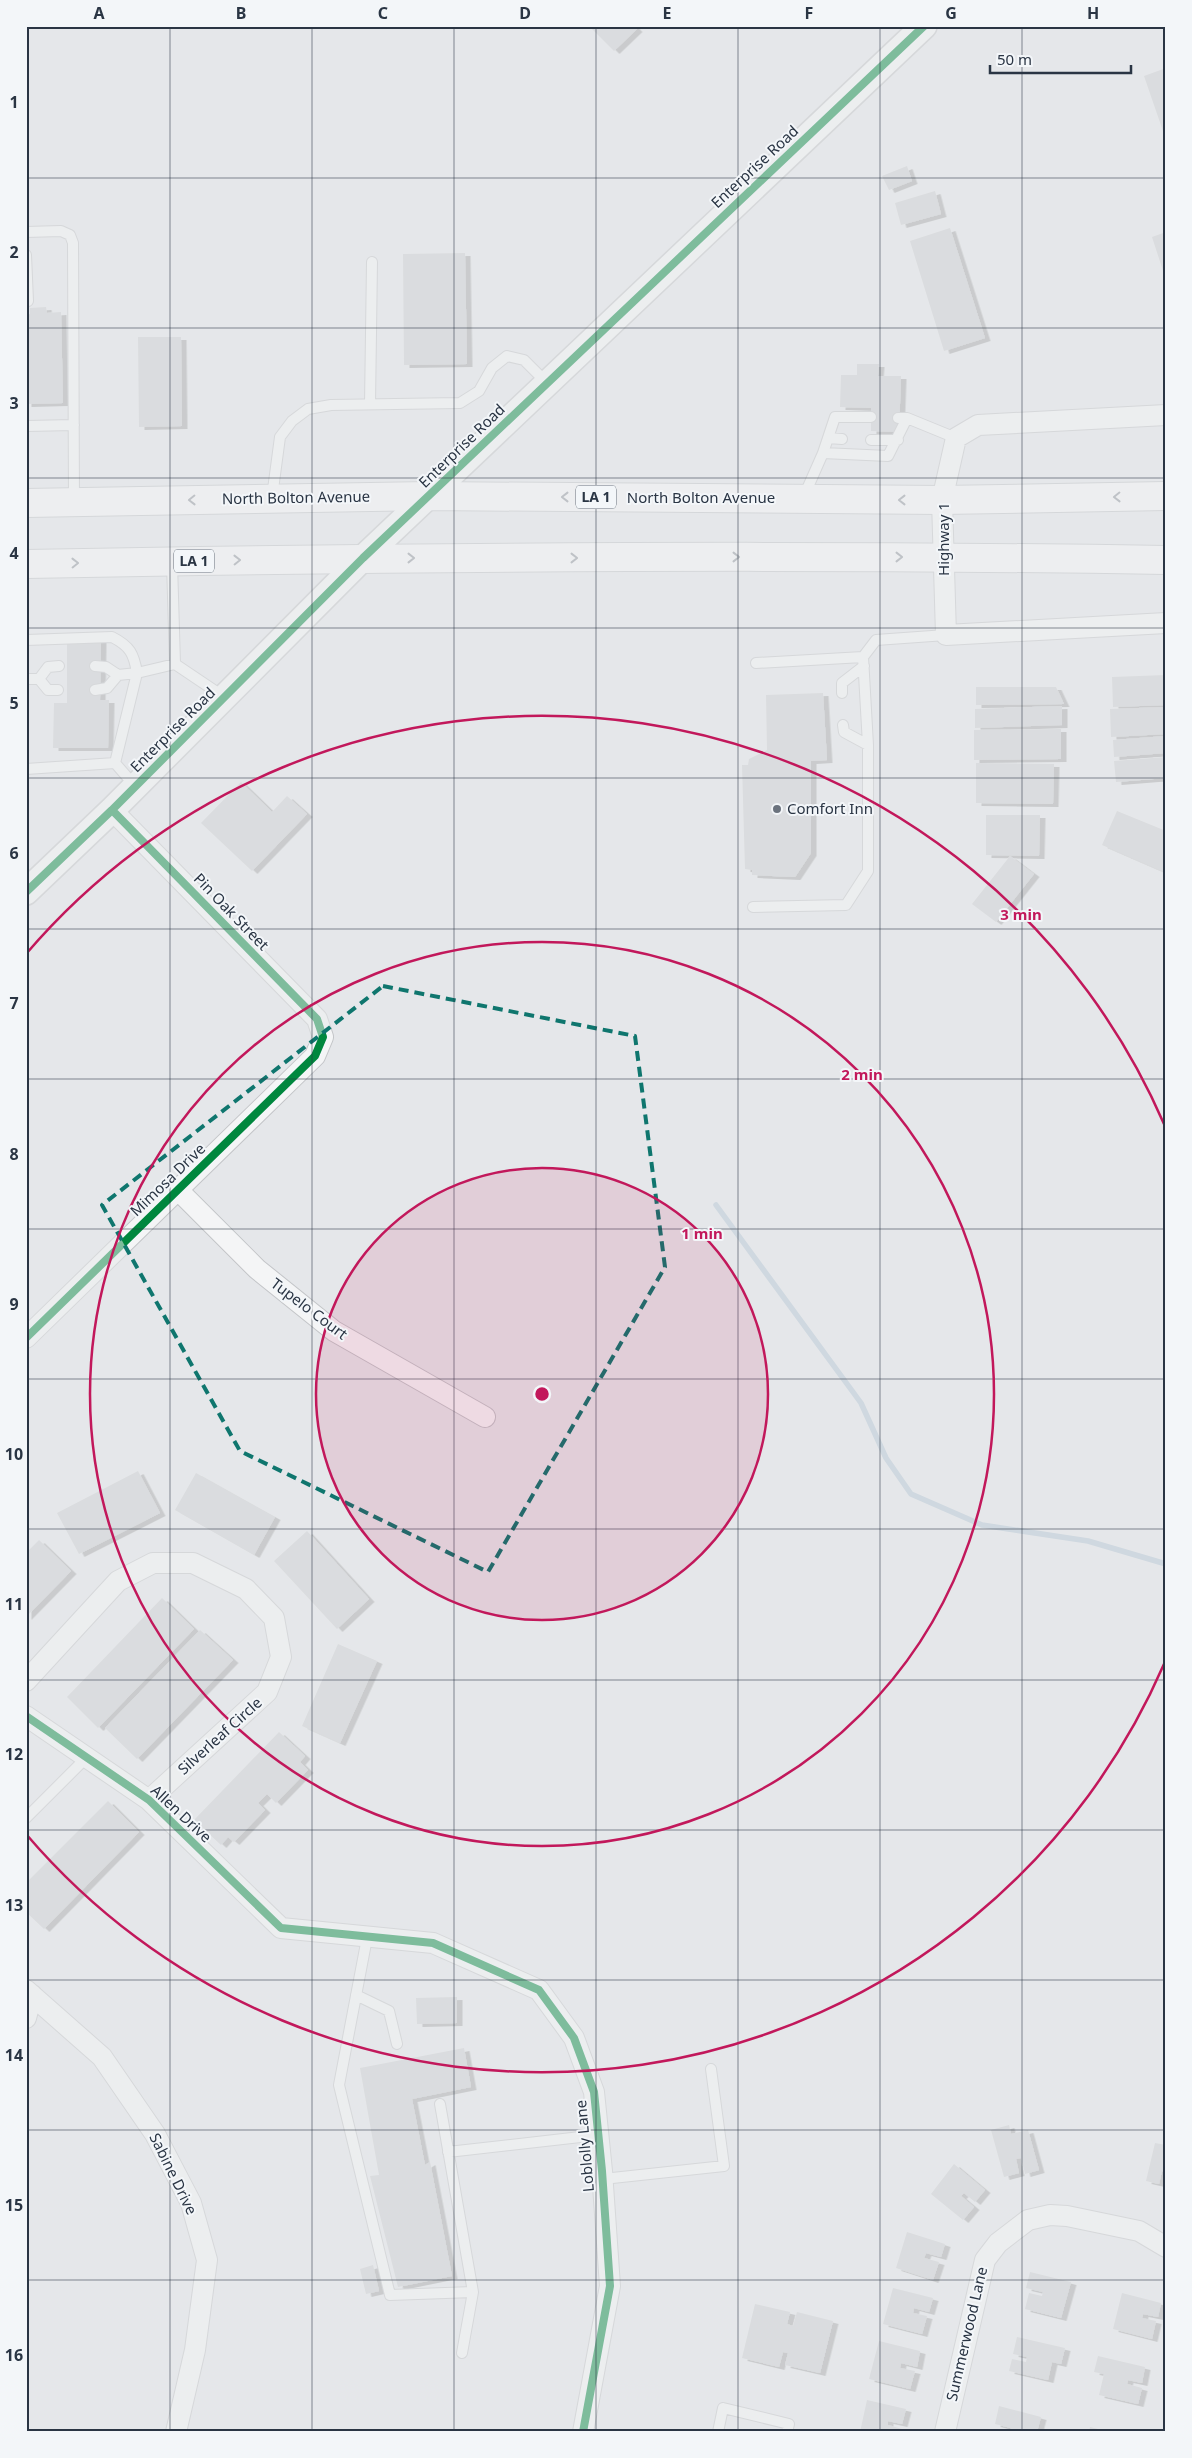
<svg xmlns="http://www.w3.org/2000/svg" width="1192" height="2458" font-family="'Noto Sans',sans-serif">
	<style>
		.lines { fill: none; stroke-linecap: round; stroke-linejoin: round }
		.stream { stroke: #b3c5d5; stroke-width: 5.5 }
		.building { fill: #cdcfd2; filter: url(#shadow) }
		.service-casing { stroke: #c3c5c8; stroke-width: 12 }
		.minor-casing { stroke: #c3c5c8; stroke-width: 22 }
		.tertiary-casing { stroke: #c3c5c8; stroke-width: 28 }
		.primary-casing { stroke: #c1c4c8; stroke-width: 30 }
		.service { stroke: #f4f5f6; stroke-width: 10 }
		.minor { stroke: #f4f5f6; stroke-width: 20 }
		.tertiary { stroke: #f4f5f6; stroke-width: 25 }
		.primary { stroke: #f7f7f8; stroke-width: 28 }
		.cycleway-casing { stroke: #f3f6f9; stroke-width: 11 }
		.cycleway { stroke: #00873e; stroke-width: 8 }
		.oneway { stroke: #90969e }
		.marked { fill: none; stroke: #0f766e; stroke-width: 4; stroke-dasharray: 10 6; stroke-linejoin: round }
		.grid { fill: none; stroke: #2a3544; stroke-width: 1; stroke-opacity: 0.55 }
		.ring { fill: none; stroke: #c2185b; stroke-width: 2.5 }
		.poi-dot { fill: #6b737e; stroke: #f3f6f9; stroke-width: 2 }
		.labels { text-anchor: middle; stroke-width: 4; stroke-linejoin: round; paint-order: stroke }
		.shield { fill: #f3f6f9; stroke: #666f7a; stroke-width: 1 }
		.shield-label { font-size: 14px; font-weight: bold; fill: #2a3544 }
		.street-label { font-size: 15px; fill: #2a3544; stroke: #f3f6f9 }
		.poi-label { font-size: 15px; fill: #2a3544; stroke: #f3f6f9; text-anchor: start }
		.centre { fill: #c2185b; stroke: #f3f6f9; stroke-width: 2.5 }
		.ring-label { font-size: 15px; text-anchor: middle; font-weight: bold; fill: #c2185b; stroke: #f3f6f9; stroke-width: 4; stroke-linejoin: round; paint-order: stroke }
		.neatline { fill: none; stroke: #2a3544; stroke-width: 2 }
		.grid-label { font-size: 16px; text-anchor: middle; font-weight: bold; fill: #2a3544 }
	</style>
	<defs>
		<filter id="shadow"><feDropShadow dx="5.5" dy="3" stdDeviation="0" flood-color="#0004"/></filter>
	</defs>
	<rect width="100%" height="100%" fill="#e5e7ea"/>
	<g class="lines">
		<!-- stream -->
		<path class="stream" d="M716 1205 861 1403 886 1458 911 1494 982 1525 1088 1541 1166 1564"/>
	</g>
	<!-- building -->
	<path class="building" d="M589 26H634L637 29 614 51Z
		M1166 68V137H1165L1144 76Z
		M907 166 912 181 889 190 882 176Z
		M935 191 941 214 901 225 895 203Z
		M950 228 985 338 944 351 910 241Z
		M1166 232V277H1165L1152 237Z
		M465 253 467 364 404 365 403 254Z
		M46 307 47 313 61 312 63 403 26 404V315L30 314V308Z
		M138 337H181L182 426 139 427Z
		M857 364H879L878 376H901L899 432 871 431V408L840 407 841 375H857Z
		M67 640H101L100 700H109L108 748H53L54 703H67Z
		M1166 675V705L1113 707 1112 677Z
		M976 687H1056L1064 704 976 705Z
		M823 693 827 760 811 761V853L795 877 752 875V870L745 869 742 765H748L749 759 767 750 766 695Z
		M1062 706V725L975 728V709Z
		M1166 707V734L1111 737 1110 709Z
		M1061 729V759L974 760V730Z
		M1166 736V753L1114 757 1113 740Z
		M1166 757V778L1116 782 1114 761Z
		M976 763 1054 764 1053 804 976 803Z
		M241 782 272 812 287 796 307 814 252 871 201 823Z
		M1117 811 1166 831 1164 872 1102 845Z
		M986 815H1040L1039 856 986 855Z
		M1010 856 1034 874 996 922 972 904Z
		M138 1471 160 1513 79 1554 57 1513Z
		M196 1473 275 1517 254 1555 175 1510Z
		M307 1531 369 1599 337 1629 274 1561Z
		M39 1540 71 1571 26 1617V1553Z
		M162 1598 194 1629 98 1728 67 1697Z
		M200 1630 233 1660 137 1759 105 1728Z
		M338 1644 377 1661 340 1743 302 1726Z
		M279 1732 305 1756 300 1762 308 1770 276 1803 267 1794 258 1803 265 1810 234 1842 228 1837 221 1845 194 1820Z
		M108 1801 139 1832 44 1929 26 1912V1883Z
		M457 1997V2023L417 2024 416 1998Z
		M464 2048 471 2087 412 2099 425 2165 430 2162 452 2276 398 2287 370 2176 379 2175 360 2068Z
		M1009 2125 1011 2134 1028 2130 1039 2170 1025 2174 1021 2158 1016 2159 1019 2173 1004 2177 991 2130Z
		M1155 2143 1166 2145V2172L1162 2171 1159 2184 1146 2181Z
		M954 2164 985 2190 975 2202 964 2193 961 2196 974 2207 963 2220 931 2194Z
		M907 2232 945 2244 941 2257 926 2253 924 2258 939 2262 933 2280 896 2268Z
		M373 2265 379 2291 366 2294 360 2269Z
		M1030 2272 1071 2282 1061 2318 1025 2309 1029 2293 1042 2296 1043 2292 1026 2288Z
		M893 2288 933 2298 929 2312 914 2308 913 2313 927 2316 922 2334 883 2324Z
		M1122 2293 1161 2303 1158 2317 1143 2314 1142 2318 1156 2321 1152 2339 1113 2329Z
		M755 2304 790 2312 787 2324 793 2326 797 2312 833 2321 820 2373 785 2365 788 2353 783 2352 779 2367 742 2358Z
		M1017 2337 1065 2348 1061 2364 1052 2362 1048 2380 1009 2371 1012 2359 1026 2362 1027 2357 1013 2354Z
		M879 2341 920 2351 917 2367 901 2363 900 2368 915 2371 910 2389 869 2379Z
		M1098 2356 1145 2367 1142 2383 1128 2380 1127 2384 1142 2388 1138 2404 1099 2395 1104 2374 1094 2372Z
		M867 2400 906 2409 902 2424 888 2421V2425L902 2429 901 2432H860Z
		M999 2406 1041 2417 1037 2432H1010L1011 2428 995 2424Z
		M1090 2427 1106 2431V2432H1089Z"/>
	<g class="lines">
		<defs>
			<path id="service" d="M26 232 61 231 70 235 73 243 74 501
				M26 255 28 301
				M370 404 372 262
				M898 418H907L956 438
				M26 426 74 425
				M828 438 842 439
				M871 440H898
				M823 453 888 456 907 418
				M804 496 823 453 835 417H871
				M272 497 280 437 292 421 308 409 331 405 460 403 479 391 492 368 507 356 524 360 547 383
				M172 563 175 664
				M26 640 112 637C130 646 134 654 137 673L118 675 107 688 95 690
				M756 663 863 657 876 640 946 635
				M95 666 106 667 118 675
				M26 679H39L48 690H58
				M39 679 48 667 59 666
				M842 693V683L864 666
				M843 725 844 732 868 745
				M115 763 137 673 175 664 224 697
				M26 769 115 763 135 786
				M753 907 846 905 868 871V745L863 657
				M26 1818 86 1758
				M367 1938 339 2085 390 2295 473 2292 462 2353
				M356 1995 389 2011 397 2044
				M440 2104 473 2292
				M448 2152 598 2135
				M603 2179 724 2166 711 2069
				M718 2432 723 2408 789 2424 787 2432"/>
			<path id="minor" d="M1166 415 978 425 956 438 942 500 946 635 1166 623
				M178 1190 257 1269 334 1331 485 1417
				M26 1338 315 1056 323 1037 317 1019 112 810
				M26 1681 118 1581 153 1563H193L246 1589 274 1618 281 1657 267 1692 149 1800
				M26 1716 149 1800 281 1928 433 1943 539 1990 574 2038 594 2092 602 2171 610 2286 583 2432
				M26 1990 102 2057 155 2134 191 2203 207 2260 195 2350 176 2432
				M26 2018 32 1995
				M945 2432 985 2260 998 2243 1028 2220 1050 2215 1067 2216 1139 2231 1166 2247"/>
			<path id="tertiary" d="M26 892 112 810 363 558 924 26"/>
			<path id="primary" d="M26 503 429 496 942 500 1166 496
				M26 564C406 557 786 554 1166 560"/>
		</defs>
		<!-- service casing -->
		<use href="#service" class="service-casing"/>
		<!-- minor casing -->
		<use href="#minor" class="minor-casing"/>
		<!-- tertiary casing -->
		<use href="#tertiary" class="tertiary-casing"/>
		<!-- primary casing -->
		<use href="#primary" class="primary-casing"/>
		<!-- service -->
		<use href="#service" class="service"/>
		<!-- minor -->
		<use href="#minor" class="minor"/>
		<!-- tertiary -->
		<use href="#tertiary" class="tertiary"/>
		<!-- primary -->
		<use href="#primary" class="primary"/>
		<defs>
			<path id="cycleway" d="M26 892 112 810 363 558 924 26
				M26 1338 315 1056 323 1037 317 1019 112 810
				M26 1716 149 1800 281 1928 433 1943 539 1990 574 2038 594 2092 602 2171 610 2286 583 2432"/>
		</defs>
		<!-- cycleway casing -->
		<use href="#cycleway" class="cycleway-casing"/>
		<!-- cycleway -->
		<use href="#cycleway" class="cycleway"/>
	</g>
	<!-- one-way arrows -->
	<defs><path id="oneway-chevron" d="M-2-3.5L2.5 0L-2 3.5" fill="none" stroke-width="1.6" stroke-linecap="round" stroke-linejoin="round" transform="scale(1.25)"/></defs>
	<g class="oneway">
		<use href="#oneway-chevron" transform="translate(565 497) rotate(-180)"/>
		<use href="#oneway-chevron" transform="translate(1117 497) rotate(179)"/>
		<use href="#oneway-chevron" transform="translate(192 500) rotate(179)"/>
		<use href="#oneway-chevron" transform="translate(902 500) rotate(-180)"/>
		<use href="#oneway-chevron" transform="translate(736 557)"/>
		<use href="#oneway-chevron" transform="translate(899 557)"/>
		<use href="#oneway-chevron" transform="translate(411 558)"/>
		<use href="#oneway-chevron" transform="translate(574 558)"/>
		<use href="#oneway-chevron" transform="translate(237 560) rotate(-1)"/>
		<use href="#oneway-chevron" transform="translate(75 563) rotate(-1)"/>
	</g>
	<!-- marked area -->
	<path d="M0 0H1192V2458H0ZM383 986 635 1036 665 1267 488 1572 240 1451 102 1205Z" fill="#e5e7ea" fill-opacity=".55" fill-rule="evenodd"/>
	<path class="marked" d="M383 986 635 1036 665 1267 488 1572 240 1451 102 1205Z"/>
	<!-- grid -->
	<path class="grid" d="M170 26V2432M312 26V2432M454 26V2432M596 26V2432M738 26V2432M880 26V2432M1022 26V2432M26 178H1166M26 328H1166M26 478H1166M26 628H1166M26 778H1166M26 929H1166M26 1079H1166M26 1229H1166M26 1379H1166M26 1529H1166M26 1680H1166M26 1830H1166M26 1980H1166M26 2130H1166M26 2280H1166"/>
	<!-- distance rings -->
	<circle cx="542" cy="1394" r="226" fill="#c2185b" fill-opacity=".12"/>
	<g class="ring">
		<circle cx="542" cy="1394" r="226"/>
		<circle cx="542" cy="1394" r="452"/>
		<path d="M1164 1664A678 678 0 0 1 26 1834M26 954A678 678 0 0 1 1164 1124"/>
	</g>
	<!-- markers -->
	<circle class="poi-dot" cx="777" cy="809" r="5"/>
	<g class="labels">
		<!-- shield labels -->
		<g class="shield">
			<rect x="576" y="485.5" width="40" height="23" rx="4"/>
			<rect x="174" y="549.5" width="40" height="23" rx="4"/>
		</g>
		<g class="shield-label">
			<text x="596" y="502">LA 1</text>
			<text x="194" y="566">LA 1</text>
		</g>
		<!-- street labels -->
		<g class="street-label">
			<text transform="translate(755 167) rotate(-43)" y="5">Enterprise Road</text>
			<text transform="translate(462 446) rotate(-44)" y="5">Enterprise Road</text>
			<text transform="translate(296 498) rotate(-1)" y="5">North Bolton Avenue</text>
			<text x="701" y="503">North Bolton Avenue</text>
			<text transform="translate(944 539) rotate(-90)" y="5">Highway 1</text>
			<text transform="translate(173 730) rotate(-45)" y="5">Enterprise Road</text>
			<text transform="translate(231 912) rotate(46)" y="5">Pin Oak Street</text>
			<text transform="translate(168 1180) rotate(-44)" y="5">Mimosa Drive</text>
			<text transform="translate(309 1309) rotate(37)" y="5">Tupelo Court</text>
			<text transform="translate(220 1736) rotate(-42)" y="5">Silverleaf Circle</text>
			<text transform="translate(181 1814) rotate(43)" y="5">Allen Drive</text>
			<text transform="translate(585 2146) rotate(-95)" y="5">Loblolly Lane</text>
			<text transform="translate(173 2174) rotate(64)" y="5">Sabine Drive</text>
			<text transform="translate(967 2334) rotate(-77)" y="5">Summerwood Lane</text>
		</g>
		<!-- poi labels -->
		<g class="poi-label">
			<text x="787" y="814">Comfort Inn</text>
		</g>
	</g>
	<circle cx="542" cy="1394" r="8" class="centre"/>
	<g class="ring-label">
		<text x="1021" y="920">3 min</text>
		<text x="862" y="1080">2 min</text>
		<text x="702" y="1239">1 min</text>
	</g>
	<!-- border -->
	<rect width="1192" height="2458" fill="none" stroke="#f3f6f9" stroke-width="55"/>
	<!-- scale -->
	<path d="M990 65v8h141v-8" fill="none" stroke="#2a3544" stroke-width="2.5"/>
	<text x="997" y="65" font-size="15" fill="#2a3544" stroke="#f3f6f9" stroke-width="4" paint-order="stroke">50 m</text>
	<rect x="28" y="28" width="1136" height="2402" class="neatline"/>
	<g class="grid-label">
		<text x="99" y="19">A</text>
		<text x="241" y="19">B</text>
		<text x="383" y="19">C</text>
		<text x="525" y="19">D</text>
		<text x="667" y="19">E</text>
		<text x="809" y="19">F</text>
		<text x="951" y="19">G</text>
		<text x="1093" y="19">H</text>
		<text x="14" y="108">1</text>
		<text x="14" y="258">2</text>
		<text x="14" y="409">3</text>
		<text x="14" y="559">4</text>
		<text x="14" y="709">5</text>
		<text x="14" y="859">6</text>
		<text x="14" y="1009">7</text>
		<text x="14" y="1160">8</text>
		<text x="14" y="1310">9</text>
		<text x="14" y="1460">10</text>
		<text x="14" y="1610">11</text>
		<text x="14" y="1760">12</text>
		<text x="14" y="1911">13</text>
		<text x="14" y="2061">14</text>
		<text x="14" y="2211">15</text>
		<text x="14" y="2361">16</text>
	</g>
</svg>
